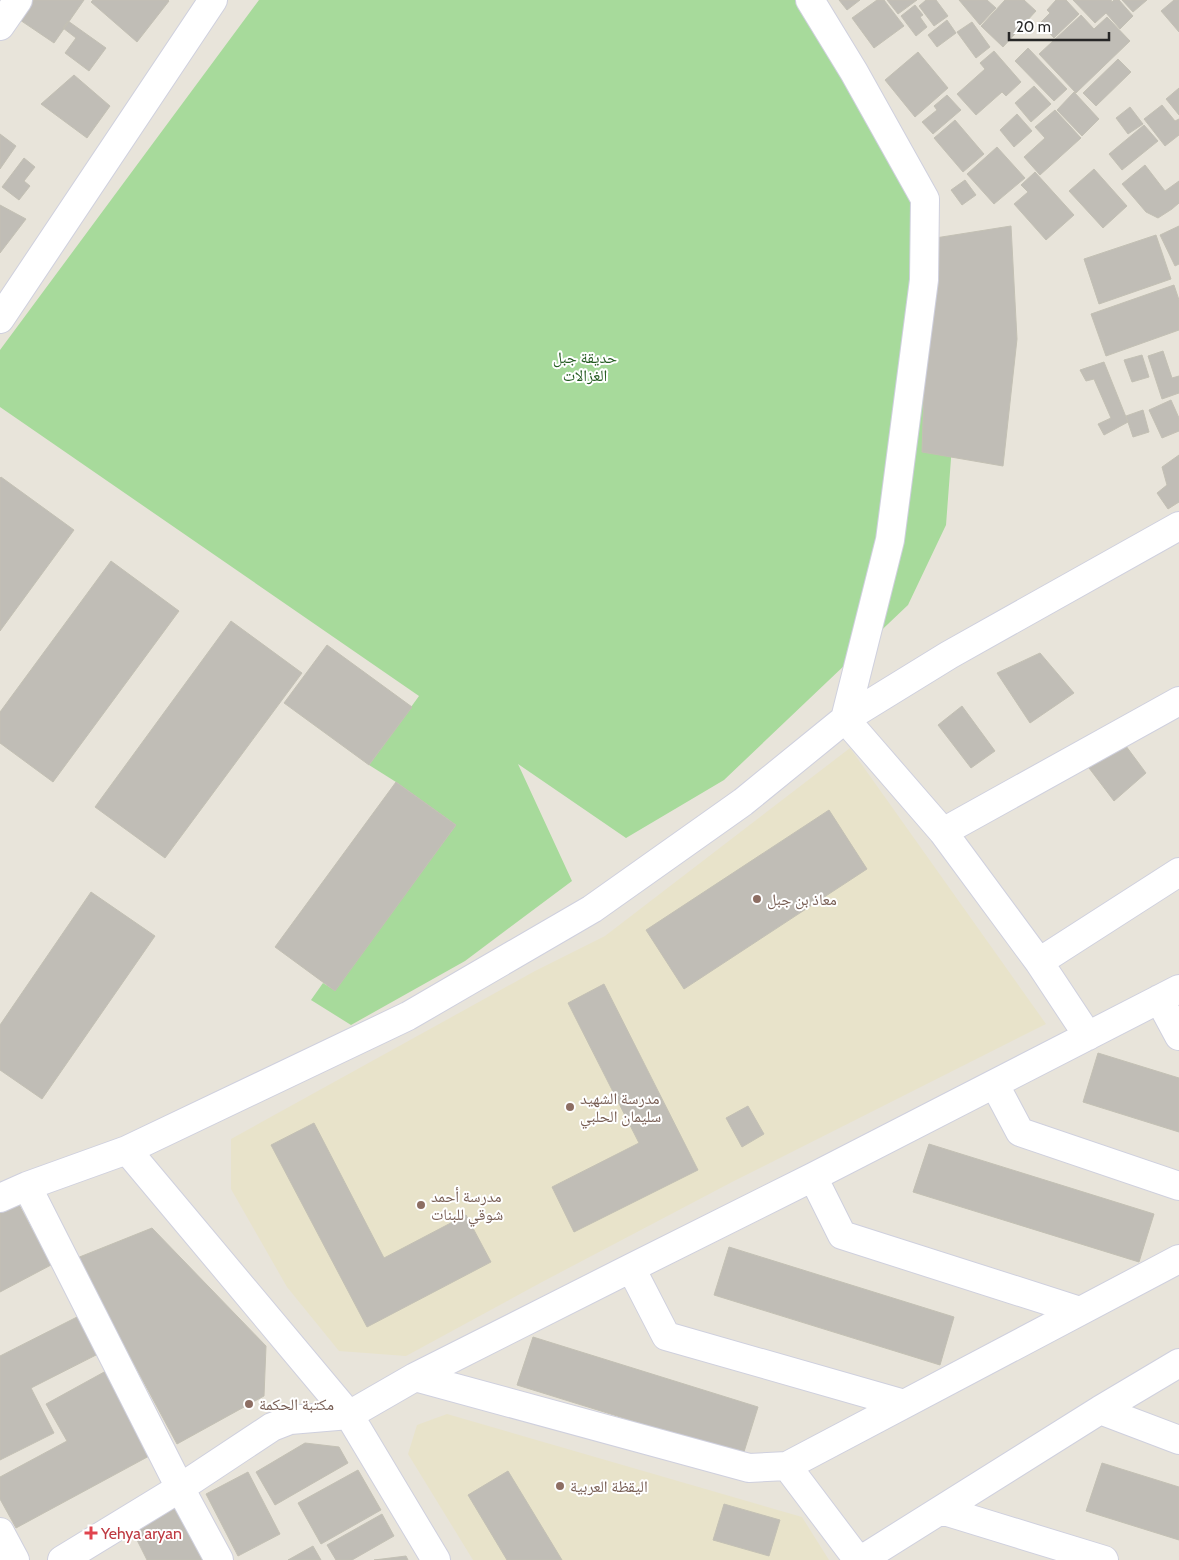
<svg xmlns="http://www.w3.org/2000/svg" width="1179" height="1560" font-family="Cabin,'Noto Naskh Arabic',sans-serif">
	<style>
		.education { fill: #e8e3ca }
		.green { fill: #a7da9b }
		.building { fill: #c0bdb6; stroke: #c3c0b4 }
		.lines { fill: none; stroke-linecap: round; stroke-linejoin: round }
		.minor-casing { stroke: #cfd0de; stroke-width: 30 }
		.minor { stroke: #fff; stroke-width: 28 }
		.education-dot { fill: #8d6e63; stroke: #fff; stroke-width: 2 }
		.health-dot { fill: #e0444e; stroke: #fff; stroke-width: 2 }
		.labels { text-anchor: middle; stroke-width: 4; stroke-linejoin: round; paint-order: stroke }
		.park-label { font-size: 16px; fill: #245b20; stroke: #fff }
		.education-label { font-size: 16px; fill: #785e54; stroke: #fff; text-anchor: start }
		.health-label { font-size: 16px; fill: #be3a42; stroke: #fff; text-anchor: start }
	</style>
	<rect width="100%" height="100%" fill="#e8e4da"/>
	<!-- education -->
	<path class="education" d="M850 748 1046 1024 732 1182 542 1282 406 1356 339 1351 287 1287 231 1189V1139L535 971 605 936Z
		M447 1414 802 1517 829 1560H473L408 1454 417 1425Z"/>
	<!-- green -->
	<path class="green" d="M259 0H800L907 172 958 366 946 525 908 605 724 780 626 838 518 764 572 881 465 961 351 1025 311 1000 323 983 334 990 456 825 396 782 369 765 419 696 0 407V350Z"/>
	<!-- building -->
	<path class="building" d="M34 0H84L54 43 20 20Z
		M93 0H168L169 1 137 42 91 2Z
		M839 0H860L847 10Z
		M877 0H884L904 26 874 48 852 18Z
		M887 0H917L898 14Z
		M926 0H936L948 16 934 26 919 6Z
		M959 0H987L996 8 980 25Z
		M1005 0H1024L1036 11 1003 47 981 26Z
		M1056 0H1066L1079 14 1054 38 1040 23 1050 13 1047 10Z
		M1073 0H1111L1112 2 1114 0H1119L1133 16 1120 29 1106 13 1095 23Z
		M1122 0H1147L1133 12Z
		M1174 0H1179V32L1161 11Z
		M915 5 923 15 920 17 927 27 916 36 901 16Z
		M1081 15 1094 29 1107 17 1130 41 1076 93 1039 54Z
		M947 20 956 33 937 47 928 35Z
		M68 21 106 48 89 71 65 53 76 38 63 28Z
		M972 22 990 47 976 58 957 32Z
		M1028 48 1067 89 1054 101 1015 61Z
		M994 51 1021 82 1006 96 1002 92 976 115 957 94 985 69 980 63Z
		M918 52 948 88 915 117 885 80Z
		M1118 59 1131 72 1096 106 1083 93Z
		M74 75 110 106 87 138 41 104Z
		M1034 86 1051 104 1031 122 1015 103Z
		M1179 88V115L1166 99Z
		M1074 92 1099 119 1082 136 1057 110Z
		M947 95 961 110 933 134 922 122 937 110 934 106Z
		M1162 105 1175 121 1179 119V135L1165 146 1144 119Z
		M1130 107 1143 124 1128 134 1116 118Z
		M1055 110 1081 138 1040 175 1024 157 1045 138 1035 127Z
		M1017 114 1032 131 1014 147 1000 130Z
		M955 120 984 154 963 172 934 138Z
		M1144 125 1158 141 1122 170 1109 154Z
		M0 134 16 146 0 169Z
		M997 147 1025 178 994 204 967 174Z
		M24 158 35 167 24 181 30 186 19 200 2 187Z
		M1145 165 1165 191 1179 181V203L1172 209 1158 218 1146 212 1122 184Z
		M1094 169 1127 206 1103 228 1069 191Z
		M1035 172 1074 215 1046 240 1014 204 1028 192 1021 185Z
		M965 180 976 195 962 205 951 190Z
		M0 205 26 219 0 253Z
		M1011 226 1017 339 1003 466 922 452 929 239Z
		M1179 226V264L1175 266 1160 235Z
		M1156 235 1171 279 1099 304 1084 259Z
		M1174 285 1179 300V330L1106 356 1091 314Z
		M1163 351 1172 378 1179 376V393L1162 399 1148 356Z
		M1142 355 1149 377 1132 382 1124 360Z
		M1104 362 1128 422 1104 435 1098 424 1111 418 1094 379 1086 381 1080 370Z
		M1171 400 1179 418V431L1162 438 1149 410Z
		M1143 410 1149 432 1133 437 1126 416Z
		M1179 455V502L1168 509 1157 493 1167 485 1162 467Z
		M1 477 74 530 0 631V478Z
		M111 561 179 611 53 782 0 743V712Z
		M231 621 302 673 165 858 95 807Z
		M327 645 412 707 369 765 284 703Z
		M1040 653 1074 693 1030 723 997 673Z
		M962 706 995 751 971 768 938 725Z
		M1123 742 1146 773 1114 801 1089 768Z
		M396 782 456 825 335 991 275 947Z
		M829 810 867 869 684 989 646 930Z
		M91 892 155 936 42 1099 0 1070V1025Z
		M604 984 698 1170 574 1232 552 1187 639 1143 568 1003Z
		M1098 1053 1179 1078V1132L1083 1102Z
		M748 1106 764 1134 742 1147 726 1118Z
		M314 1123 384 1258 466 1215 491 1262 367 1327 271 1145Z
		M929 1144 1154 1214 1139 1262 913 1192Z
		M17 1201 51 1265 0 1292V1210Z
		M152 1228 266 1346 264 1396 177 1444 77 1258Z
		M729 1247 954 1317 940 1365 714 1295Z
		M79 1316 98 1354 31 1388 54 1433 0 1460V1356Z
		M533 1337 758 1407 743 1455 517 1385Z
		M106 1371 151 1455 16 1528 0 1499V1477L67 1441 46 1404Z
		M305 1443 339 1447 348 1463 275 1505 256 1472Z
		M1102 1463 1179 1487V1540L1086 1511Z
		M358 1470 381 1510 321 1544 298 1503Z
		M508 1471 562 1560H507L468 1495Z
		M248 1472 280 1534 238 1556 206 1494Z
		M173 1504 202 1560H147L130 1526Z
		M724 1504 780 1520 769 1556 713 1540Z
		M382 1514 394 1536 352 1560H336L327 1545Z
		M313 1546 321 1560H288Z
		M406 1556 408 1560H374Z"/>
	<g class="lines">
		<defs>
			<path id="minor" d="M810 0 854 72 925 199 924 280 890 540 845 719
				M0 26 18 0
				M0 319 213 0
				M845 719 949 655 1179 526
				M943 832 1179 701
				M1039 962 1179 872
				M1159 999 1179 1036
				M995 1085 1020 1132 1179 1186
				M127 1150 349 1415 436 1560
				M813 1177 842 1235 1080 1311
				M27 1186 180 1488 219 1560
				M0 1198 27 1186 127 1150 408 1016 592 909 743 802 845 719 943 832 1039 962 1088 1036
				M631 1268 666 1336 904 1404
				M415 1377 749 1468 787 1466 858 1560
				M1100 1410 1179 1440
				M787 1466 1179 1259
				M941 1510 1104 1560
				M0 1532 15 1560
				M62 1560 180 1488 272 1427 290 1420 349 1415 415 1377 631 1268 813 1177 1179 989
				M861 1560 1100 1410 1179 1363"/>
		</defs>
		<!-- minor casing -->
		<use href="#minor" class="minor-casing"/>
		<!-- minor -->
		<use href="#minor" class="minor"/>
	</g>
	<!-- markers -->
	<g class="education-dot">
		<circle cx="757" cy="899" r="5"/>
		<circle cx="570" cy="1107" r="5"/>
		<circle cx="421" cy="1205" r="5"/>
		<circle cx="249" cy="1404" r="5"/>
		<circle cx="560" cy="1486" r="5"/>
	</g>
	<path class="health-dot" d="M88.5 1525.5h5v5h5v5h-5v5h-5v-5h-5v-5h5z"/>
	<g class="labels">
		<!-- park labels -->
		<g class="park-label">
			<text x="585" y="363">حديقة جبل<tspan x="585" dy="18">الغزالات</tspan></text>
		</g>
		<!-- education labels -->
		<g class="education-label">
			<text x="767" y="905">معاذ بن جبل</text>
			<text x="580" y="1104">مدرسة الشهيد<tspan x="580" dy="18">سليمان الحلبي</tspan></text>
			<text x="431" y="1202">مدرسة أحمد<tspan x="431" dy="18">شوقي للبنات</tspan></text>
			<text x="259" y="1410">مكتبة الحكمة</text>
			<text x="570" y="1492">اليقظة العربية</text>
		</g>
		<!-- health labels -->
		<g class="health-label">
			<text x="101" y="1539">Yehya aryan</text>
		</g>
	</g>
	<!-- scale -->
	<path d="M1009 32v8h100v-8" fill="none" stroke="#272727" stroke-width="2.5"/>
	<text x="1016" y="32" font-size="15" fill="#272727" stroke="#ffffff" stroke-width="4" paint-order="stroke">20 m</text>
</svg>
